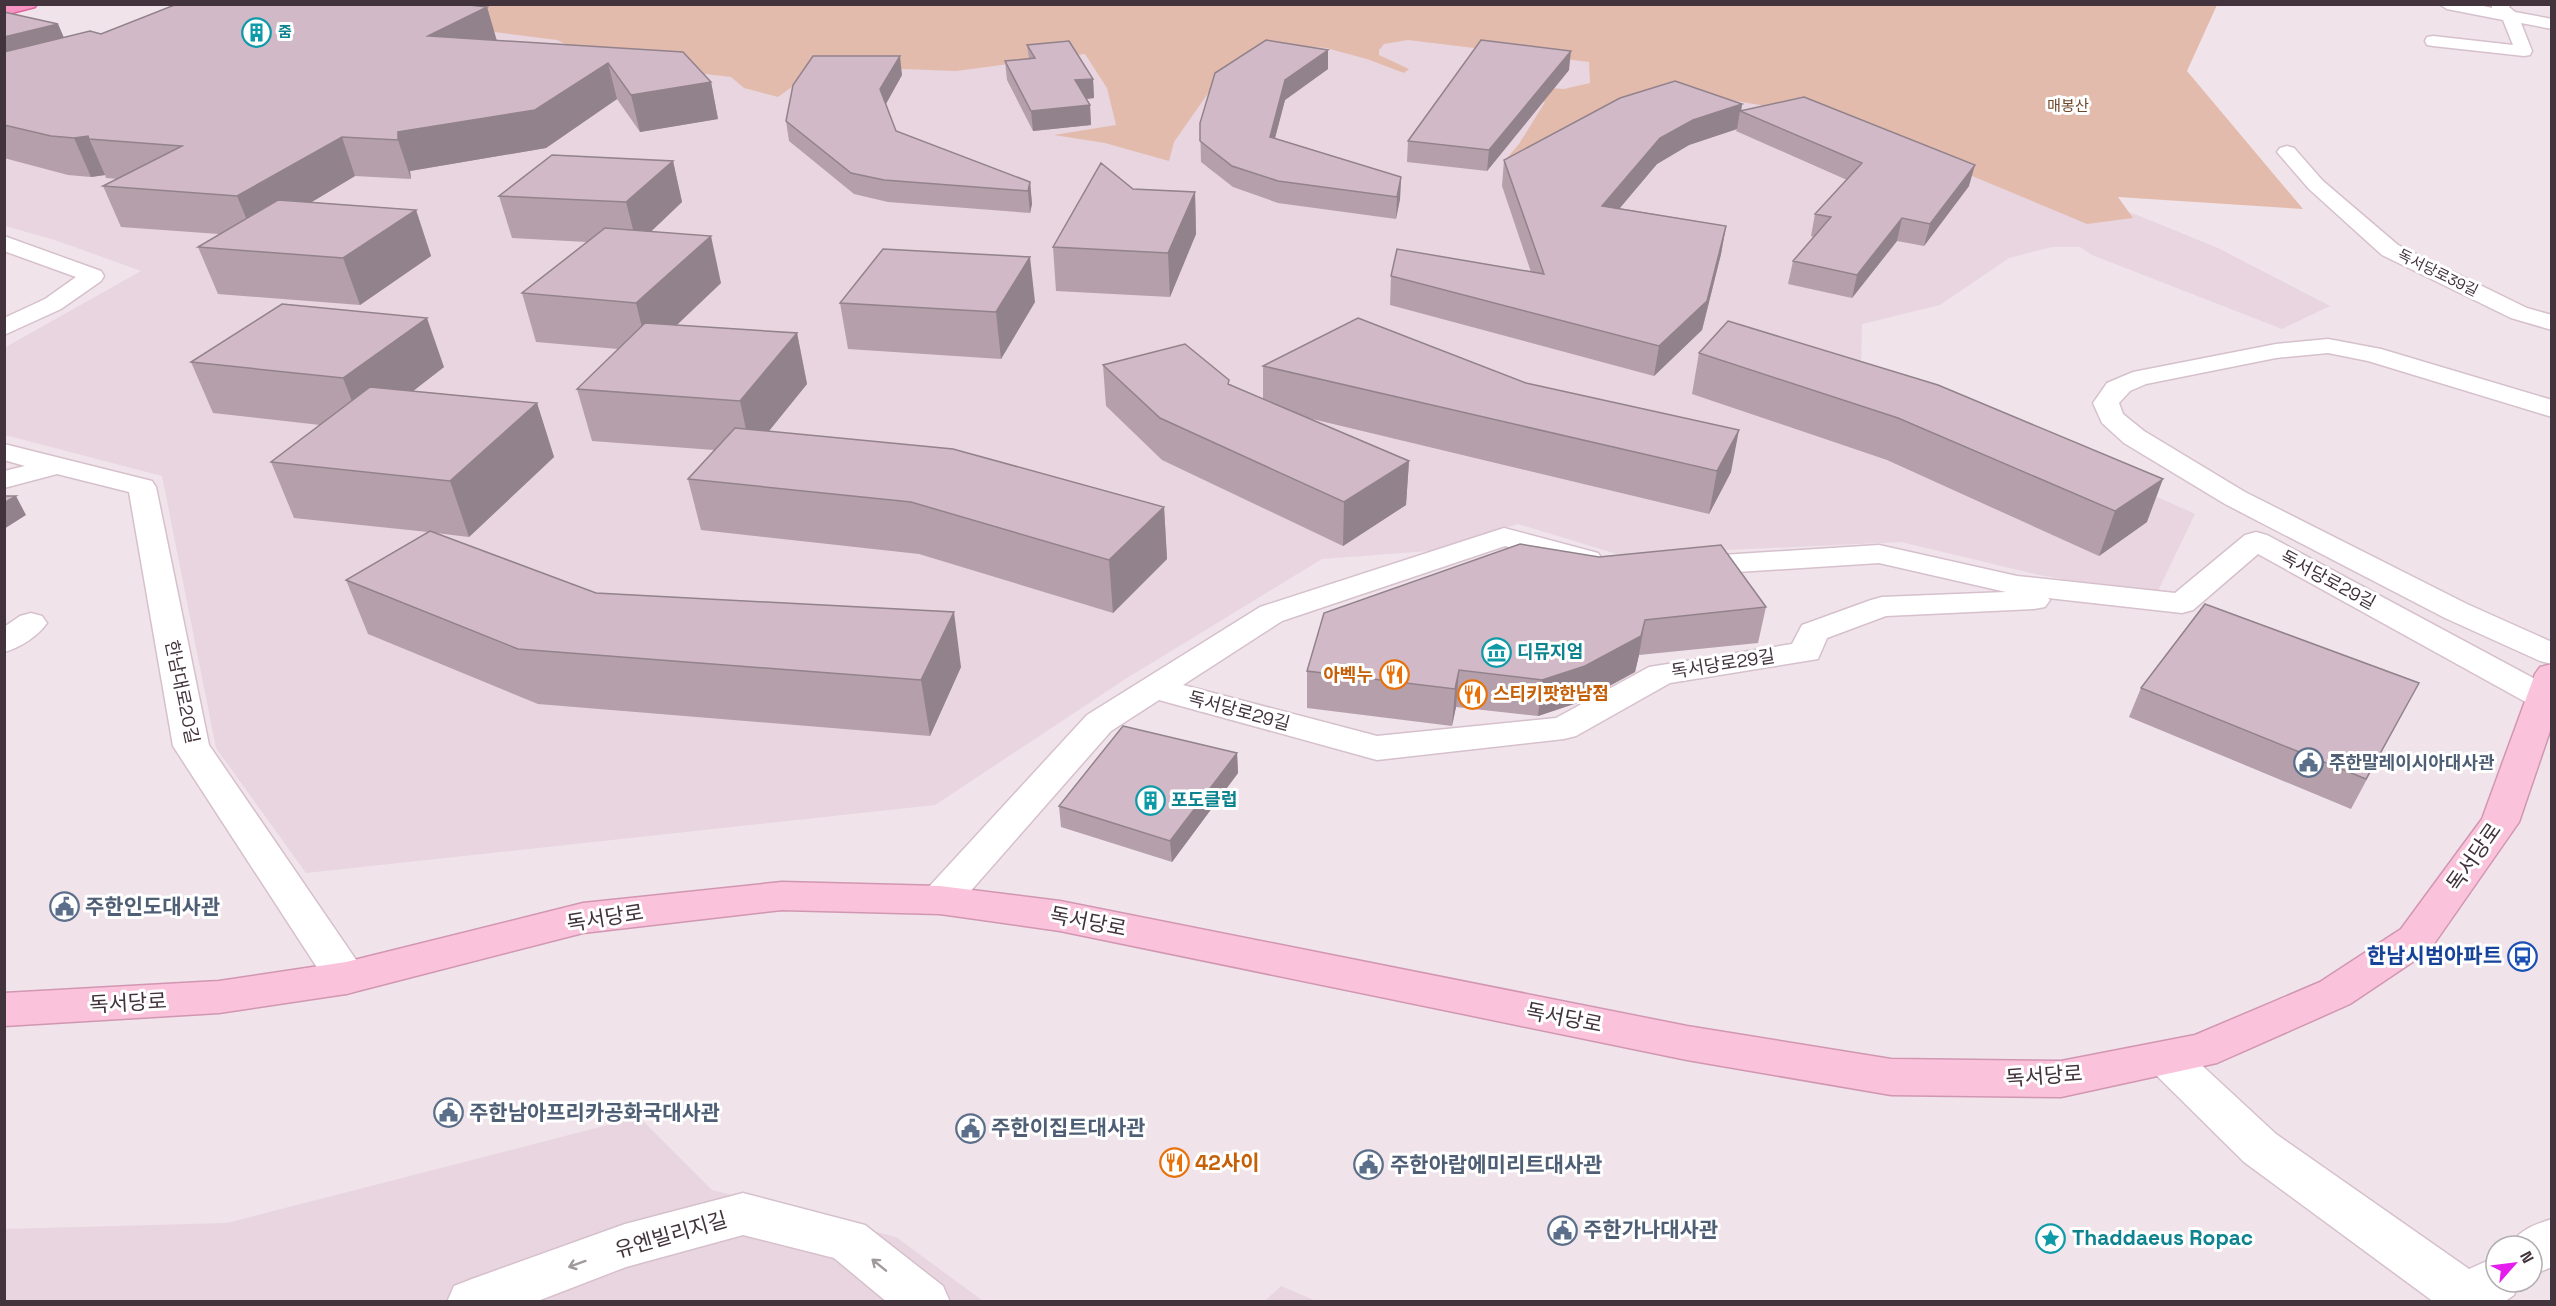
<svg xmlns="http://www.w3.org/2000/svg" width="2556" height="1306" font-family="'Space Grotesk','Noto Sans KR',sans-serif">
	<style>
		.residential { fill: #e8d5df }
		.green { fill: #e3bbad }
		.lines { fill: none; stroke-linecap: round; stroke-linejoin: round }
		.street-casing { stroke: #d6c0cc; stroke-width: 3 }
		.secondary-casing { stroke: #d197b2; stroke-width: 3 }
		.primary-casing { stroke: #dc65a0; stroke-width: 3 }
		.street { fill: #fff; fill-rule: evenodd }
		.secondary { fill: #fbc2db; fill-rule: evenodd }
		.primary { fill: #f894c4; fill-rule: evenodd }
		.wall { fill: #b49fab }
		.shaded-wall { fill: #92828b }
		.building { fill: #d1b9c7; stroke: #92828b; stroke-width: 1.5 }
		.oneway { stroke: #a0999e }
		.labels { text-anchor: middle; stroke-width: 6; stroke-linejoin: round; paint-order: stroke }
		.far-culture-label { font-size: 15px; font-weight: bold; fill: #0d838f; stroke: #fff; text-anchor: start }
		.far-park-label { font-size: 15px; fill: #6f482b; stroke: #fff }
		.far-street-label { font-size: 15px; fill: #42333c; stroke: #fff }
		.street-label { font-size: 18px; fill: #42333c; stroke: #fff }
		.culture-label { font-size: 18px; font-weight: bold; fill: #0d838f; stroke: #fff; text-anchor: start }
		.food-label { font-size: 18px; font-weight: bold; fill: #c56008; stroke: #fff; text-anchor: end }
		.service-label { font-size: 18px; font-weight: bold; fill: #4e5e75; stroke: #fff; text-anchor: start }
		.near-street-label { font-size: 21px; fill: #42333c; stroke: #fff }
		.near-service-label { font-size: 21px; font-weight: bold; fill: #4e5e75; stroke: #fff; text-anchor: start }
		.near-transit-label { font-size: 21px; font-weight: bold; fill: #164399; stroke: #fff; text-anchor: end }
		.near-food-label { font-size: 21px; font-weight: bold; fill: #c56008; stroke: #fff; text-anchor: start }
		.near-culture-label { font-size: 21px; font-weight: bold; fill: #0d838f; stroke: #fff; text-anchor: start }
	</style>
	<rect width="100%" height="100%" fill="#f0e3ea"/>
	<!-- residential -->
	<path class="residential" d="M211 22 1401 31 1782 92 2137 215 2218 248 2330 306 2282 329 2092 255 2080 247H2052L2009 258 1940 305 1862 324 1861 364 2195 514 2156 595 2039 575 1901 542 1620 555 1518 524 1429 551 1322 559 1127 678 935 805 306 873 216 748 162 476 5 435 4 348 141 271 58 241 5 226V82Z
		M639 1117 712 1190 896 1237 983 1301H5L4 1229 227 1223Z
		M1281 1286 1316 1301H1265Z"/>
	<!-- green -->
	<path class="green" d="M374 4 2217 5 2187 71 2303 209 2118 197 2133 218 2087 224 1965 173 1777 108 1725 99 1507 158 1519 144 1545 102 1500 94V84L1564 89 1590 83 1589 62 1408 40 1384 44 1379 50V55L1409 69 1404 73 1367 59 1326 48 1293 45 1218 79 1174 142 1169 161 1105 143 1054 135 1116 125 1107 88 1085 54 956 71 821 66 778 97 744 88 731 77 661 69 586 54 557 40 359 15Z"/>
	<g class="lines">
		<defs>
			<path id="street" d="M2439 4H2475L2492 8V4H2511L2509 7 2515 12 2552 19V29L2521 23 2532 51 2530 55 2524 56 2433 46 2427 45 2425 41 2427 37 2433 36 2513 45 2503 20 2447 9Z
				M2287 146 2294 148 2323 181 2398 245 2527 308 2552 315V330L2511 318 2382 255 2309 189 2277 152 2280 148Z
				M4 236 101 271 104 276 101 281 61 309 4 335V318L45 299 76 277 4 251Z
				M2328 339 2381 349 2552 400V417L2368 361 2328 353 2276 358 2146 384 2130 391 2119 403 2123 414 2144 431 2245 492 2467 604 2552 642V664L2540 661 2445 618 2225 504 2124 443 2102 423 2093 403 2107 383 2133 372 2276 344Z
				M4 444 152 481 156 487 209 745 361 967 367 978 361 989 346 994 331 989 173 746 129 492 57 474 4 488V471L25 466 4 460Z
				M1504 528 1598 553 1602 559 1598 565 1587 568 1505 546 1282 621 1183 685 1377 736 1556 718 1649 667 1792 644 1802 625 1871 600 1882 597 2006 592 1879 563 1691 575 1680 573 1676 566 1680 559 1691 557 1879 545 2017 576 2175 593 2245 535 2256 532 2267 535 2552 688V705L2543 708 2531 705 2258 554 2193 610 2182 613 2048 598 2050 600 2045 607 2034 609 1886 616 1827 638 1818 659 1670 683 1576 736 1564 739 1377 760 1159 700 1111 731 954 910 940 914 926 910 920 900 926 890 1087 715 1260 607Z
				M31 613 42 616 47 623C38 636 20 648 4 652V627L20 616Z
				M2166 1041 2181 1046 2276 1134 2469 1269 2496 1257V1282H2519L2514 1295 2504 1302H2434L2244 1162 2151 1070 2144 1058 2151 1046Z
				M743 1193 865 1225 943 1286 950 1302H887L834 1258 743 1235 626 1267 535 1302H447L454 1286 472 1279 625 1224Z
				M2552 1219V1267L2532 1275V1246H2511C2518 1230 2536 1224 2552 1219Z"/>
			<path id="secondary" d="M2552 664V725L2519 822 2429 951 2350 1004 2217 1063 2061 1097 1891 1095 1687 1060 1060 931 940 914 782 910 583 933 346 994 219 1013 4 1026V993L219 981 346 962 583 903 782 882 940 886 1060 901 1687 1026 1891 1059 2061 1061 2195 1035 2320 982 2401 929 2482 819 2535 674 2540 667Z"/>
			<path id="primary" d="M37 4 35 7 4 15V5Z"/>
		</defs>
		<!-- street casing -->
		<use href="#street" class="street-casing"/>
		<!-- secondary casing -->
		<use href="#secondary" class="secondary-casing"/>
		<!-- primary casing -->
		<use href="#primary" class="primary-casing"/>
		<!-- street -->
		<use href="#street" class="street"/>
		<!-- secondary -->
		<use href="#secondary" class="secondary"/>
		<!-- primary -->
		<use href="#primary" class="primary"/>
	</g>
	<!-- wall -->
	<path class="wall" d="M487 7 496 40 711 82 718 119 640 132 617 99 546 148 410 171 411 179 355 176 311 202 416 210 431 256 360 305 218 294 198 247 219 234 121 227 103 186 117 179 106 178 105 175 91 177 68 175 4 158V12L58 24 64 38 101 34Z
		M1027 45 1093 79 1094 98 1086 99 1090 105 1091 125 1033 131 1007 80 1005 61 1029 59Z
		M1328 50V69L1285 100 1275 138 1401 177 1400 199 1396 219 1278 203 1233 187 1201 162 1200 123Z
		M1569 70 1487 171 1407 162 1408 141Z
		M902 75 886 104 896 131 1030 182 1032 204 1030 213 888 202 854 194 789 141 786 121Z
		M1742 104 1741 111 1969 186 1924 246 1897 241 1852 298 1788 284 1793 261 1814 237 1811 236 1815 214 1847 180 1736 131 1737 129 1689 145 1657 164 1619 208 1726 226 1721 254 1702 330 1654 376 1390 305 1391 276 1531 272 1502 186 1504 160Z
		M673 161 682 202 651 231 721 283 677 325 797 333 807 384 769 431 1164 507 1167 559 1113 613 919 554 701 530 688 479 714 450 592 441 577 389 618 349 536 342 522 293 587 242 512 238 499 196Z
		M1133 189 1195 192 1196 234 1170 297 1056 291 1053 247Z
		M1035 302 1001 359 848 349 840 303Z
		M1699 353 1938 385 2147 522 2099 556 1887 460 1692 394Z
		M191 362 444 367 413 391 537 403 554 457 469 537 436 533 596 593 961 667 930 736 538 704 368 634 346 580 428 532 294 518 271 462 320 425 213 413Z
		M1103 365 1229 380V385L1263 399V366L1731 472 1709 514 1304 417 1409 461 1406 505 1343 546 1162 460 1106 406Z
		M1766 607 1758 643 1639 655 1635 672 1580 702 1538 716 1456 707 1452 726 1307 708V671L1324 613Z
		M2141 688 2403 712 2351 809 2129 717Z
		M1237 753 1238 773 1172 862 1061 827 1059 806Z"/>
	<!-- shaded-wall -->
	<path class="shaded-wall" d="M487 7 497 41 428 36Z
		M58 24 73 59 4 76V37Z
		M1328 50V69L1285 100 1270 157V137L1285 80Z
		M1571 51 1569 70 1487 171 1489 150Z
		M900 56 902 75 883 109 880 89Z
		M608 63 617 99 546 148 410 171 411 179 398 140V132Z
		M1093 79 1094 98 1077 100 1075 80Z
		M711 82 718 119 640 132 631 95Z
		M1742 104 1741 112 1740 111 1737 129 1689 145 1657 164 1599 233 1602 206 1660 138 1693 120Z
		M1090 105 1091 125 1033 131 1031 111Z
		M88 136 105 175 91 177 74 138Z
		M342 137 355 176 254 237 237 196Z
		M673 161 682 202 637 245 626 202Z
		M1975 165 1969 186 1924 246 1930 224Z
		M1401 177 1400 199 1396 219 1397 197Z
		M1030 182 1032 204 1030 213 1028 191Z
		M1195 192 1196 234 1170 297 1168 253Z
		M416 210 431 256 360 305 343 258Z
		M1902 218 1897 241 1852 298 1857 275Z
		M1726 226 1721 254 1702 330 1654 376 1659 346Z
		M711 236 721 283 648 352 636 303Z
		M1030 257 1035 302 1001 359 996 312Z
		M427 318 444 367 363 430 343 378Z
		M797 333 807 384 751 453 740 401Z
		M537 403 554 457 469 537 450 481Z
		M1739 430 1731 472 1709 514 1717 471Z
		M1409 461 1406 505 1343 546 1344 502Z
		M2163 479 2147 522 2099 556 2115 511Z
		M16 496 26 515 4 529V503Z
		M1164 507 1167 559 1113 613 1109 560Z
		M954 612 961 667 930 736 921 680Z
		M1645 620 1639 655 1635 672 1580 702 1538 716 1542 680Z
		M1459 670 1456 707 1452 726 1455 689Z
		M1237 753 1238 773 1172 862 1170 841Z"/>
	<!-- building -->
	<path class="building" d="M177 4H460L487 7 428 36 683 52 711 82 631 95 608 63 535 110 398 132V140L342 137 237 196 103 186 182 146 89 139 88 136 74 138 51 136 4 125V52L90 31 101 34Z
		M4 12 58 24 4 37Z
		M1266 40 1328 50 1285 80 1270 137 1401 177 1397 197 1278 181 1232 166 1200 141V123L1215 73Z
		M1481 40 1571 51 1489 150 1408 141Z
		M1069 41 1093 79 1075 80 1090 105 1031 111 1005 61 1035 58 1027 45Z
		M813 56H900L880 89 896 131 1030 182 1028 191 884 180 851 173 786 121 793 85Z
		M1675 81 1742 104 1693 120 1660 138 1602 206 1726 226 1707 301 1659 346 1391 276 1397 249 1544 274 1504 160 1620 98Z
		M1804 97 1975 165 1930 224 1902 218 1857 275 1793 261 1831 217 1815 214 1862 163 1740 111Z
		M552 155 673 161 626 202 499 196Z
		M1101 163 1133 189 1195 192 1168 253 1053 247Z
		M278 200 416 210 343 258 198 247Z
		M605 228 711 236 636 303 522 293Z
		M883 249 1030 257 996 312 840 303Z
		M282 304 427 318 343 378 191 362Z
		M1358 318 1526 383 1739 430 1717 471 1263 366Z
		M1728 321 1938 385 2163 479 2115 511 1898 418 1699 353Z
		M645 323 797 333 740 401 577 389Z
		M1185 344 1229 380 1228 384 1409 461 1344 502 1160 418 1103 365Z
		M370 387 537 403 450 481 271 462Z
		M735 428 953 449 1164 507 1109 560 911 502 688 479Z
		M4 496H16L4 503Z
		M430 531 596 593 954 612 921 680 518 649 346 580Z
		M1520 544 1599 557 1721 545 1766 607 1645 620 1641 636 1585 666 1542 680 1459 670 1455 689 1307 671 1324 613Z
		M2205 604 2419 683 2366 779 2141 688Z
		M1123 726 1237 753 1170 841 1059 806Z"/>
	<!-- one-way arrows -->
	<defs><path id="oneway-shaft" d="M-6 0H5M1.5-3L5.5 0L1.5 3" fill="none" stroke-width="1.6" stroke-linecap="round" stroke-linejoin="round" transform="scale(1.5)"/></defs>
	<g class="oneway">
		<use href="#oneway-shaft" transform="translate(577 1264) rotate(160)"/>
		<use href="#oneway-shaft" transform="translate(879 1265) rotate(-141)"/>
	</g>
	<!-- icons -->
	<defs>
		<symbol id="building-ring" viewBox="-11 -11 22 22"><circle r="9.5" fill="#fff" stroke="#0f9aa8" stroke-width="1.5"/><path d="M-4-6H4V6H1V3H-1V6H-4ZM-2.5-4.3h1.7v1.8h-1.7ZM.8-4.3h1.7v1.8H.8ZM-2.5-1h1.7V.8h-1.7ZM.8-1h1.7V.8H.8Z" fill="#0f9aa8"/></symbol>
		<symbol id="museum-ring" viewBox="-11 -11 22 22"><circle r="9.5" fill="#fff" stroke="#0f9aa8" stroke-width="1.5"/><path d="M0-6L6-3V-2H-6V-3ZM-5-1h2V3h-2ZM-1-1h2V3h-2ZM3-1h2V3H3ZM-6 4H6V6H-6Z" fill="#0f9aa8"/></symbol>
		<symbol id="restaurant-ring" viewBox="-11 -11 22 22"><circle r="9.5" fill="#fff" stroke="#e8710a" stroke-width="1.5"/><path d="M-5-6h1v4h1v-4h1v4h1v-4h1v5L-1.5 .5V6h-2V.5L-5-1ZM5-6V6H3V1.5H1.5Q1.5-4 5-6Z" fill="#e8710a"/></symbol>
		<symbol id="civic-ring" viewBox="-11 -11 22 22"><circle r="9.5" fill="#fff" stroke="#5c6f8a" stroke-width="1.5"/><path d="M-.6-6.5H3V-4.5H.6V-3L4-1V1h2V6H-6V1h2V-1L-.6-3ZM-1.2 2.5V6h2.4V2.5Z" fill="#5c6f8a"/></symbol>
		<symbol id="bus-ring" viewBox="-11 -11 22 22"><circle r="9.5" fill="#fff" stroke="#1a4fb4" stroke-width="1.5"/><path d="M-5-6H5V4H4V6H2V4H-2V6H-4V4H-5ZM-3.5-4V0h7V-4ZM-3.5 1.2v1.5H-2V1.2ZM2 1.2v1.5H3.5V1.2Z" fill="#1a4fb4"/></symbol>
		<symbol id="sight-ring" viewBox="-11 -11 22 22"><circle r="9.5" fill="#fff" stroke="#0f9aa8" stroke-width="1.5"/><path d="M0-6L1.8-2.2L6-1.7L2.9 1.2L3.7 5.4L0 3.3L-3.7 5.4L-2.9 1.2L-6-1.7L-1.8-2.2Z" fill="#0f9aa8"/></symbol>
	</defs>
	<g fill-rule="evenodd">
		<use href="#building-ring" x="240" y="16" width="33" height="33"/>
		<use href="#museum-ring" x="1480" y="636" width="33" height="33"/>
		<use href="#restaurant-ring" x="1378" y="658" width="33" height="33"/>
		<use href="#restaurant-ring" x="1456" y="678" width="33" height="33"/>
		<use href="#civic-ring" x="2292" y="746" width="33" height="33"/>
		<use href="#building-ring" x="1134" y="784" width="33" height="33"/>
		<use href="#civic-ring" x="48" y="890" width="33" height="33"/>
		<use href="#bus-ring" x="2506" y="940" width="33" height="33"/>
		<use href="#civic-ring" x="432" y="1096" width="33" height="33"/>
		<use href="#civic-ring" x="954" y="1112" width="33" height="33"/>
		<use href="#restaurant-ring" x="1158" y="1146" width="33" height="33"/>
		<use href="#civic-ring" x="1352" y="1148" width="33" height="33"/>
		<use href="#civic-ring" x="1546" y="1214" width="33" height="33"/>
		<use href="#sight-ring" x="2034" y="1222" width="33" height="33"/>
	</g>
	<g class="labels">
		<!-- far-culture labels -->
		<g class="far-culture-label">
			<text x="278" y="37">줌</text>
		</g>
		<!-- far-park labels -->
		<g class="far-park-label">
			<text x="2068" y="111">매봉산</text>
		</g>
		<!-- far-street labels -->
		<g class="far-street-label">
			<text transform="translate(2438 273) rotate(26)" y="5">독서당로39길</text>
		</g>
		<!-- street labels -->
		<g class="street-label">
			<text transform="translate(2328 580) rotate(28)" y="6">독서당로29길</text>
			<text transform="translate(1723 664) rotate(-9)" y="6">독서당로29길</text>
			<text transform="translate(182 692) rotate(78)" y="6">한남대로20길</text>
			<text transform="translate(1239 711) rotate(15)" y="6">독서당로29길</text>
		</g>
		<!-- culture labels -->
		<g class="culture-label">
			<text x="1517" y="658">디뮤지엄</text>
			<text x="1171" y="806">포도클럽</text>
		</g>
		<!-- food labels -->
		<g class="food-label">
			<text x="1373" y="681">아벡누</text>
			<text x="1493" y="700" text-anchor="start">스티키팟한남점</text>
		</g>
		<!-- service labels -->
		<g class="service-label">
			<text x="2329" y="769">주한말레이시아대사관</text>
		</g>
		<!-- near-street labels -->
		<g class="near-street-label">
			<text transform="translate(2474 857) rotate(-55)" y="7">독서당로</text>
			<text transform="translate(605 918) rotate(-9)" y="7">독서당로</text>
			<text transform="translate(1088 922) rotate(11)" y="7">독서당로</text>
			<text transform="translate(128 1003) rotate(-3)" y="7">독서당로</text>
			<text transform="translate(1564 1018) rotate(11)" y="7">독서당로</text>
			<text transform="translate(2044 1076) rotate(-4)" y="7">독서당로</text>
			<text transform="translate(671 1235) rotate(-16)" y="7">유엔빌리지길</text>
		</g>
		<!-- near-service labels -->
		<g class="near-service-label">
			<text x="85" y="914">주한인도대사관</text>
			<text x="469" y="1120">주한남아프리카공화국대사관</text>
			<text x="991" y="1135">주한이집트대사관</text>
			<text x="1390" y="1172">주한아랍에미리트대사관</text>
			<text x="1583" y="1237">주한가나대사관</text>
		</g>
		<!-- near-transit labels -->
		<g class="near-transit-label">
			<text x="2502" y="963">한남시범아파트</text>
		</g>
		<!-- near-food labels -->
		<g class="near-food-label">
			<text x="1195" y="1170">42사이</text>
		</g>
		<!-- near-culture labels -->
		<g class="near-culture-label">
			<text x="2072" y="1245">Thaddaeus Ropac</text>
		</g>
	</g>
	<!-- border -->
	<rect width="2556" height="1306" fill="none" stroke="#42333c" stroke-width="12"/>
	<!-- north arrow -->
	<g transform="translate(2514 1264) rotate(62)"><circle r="28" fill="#ffffff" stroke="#b3adb1" stroke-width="1.5"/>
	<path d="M0-4.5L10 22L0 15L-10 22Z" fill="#e41cee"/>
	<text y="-9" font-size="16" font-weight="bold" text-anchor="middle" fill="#42333c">N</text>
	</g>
</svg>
